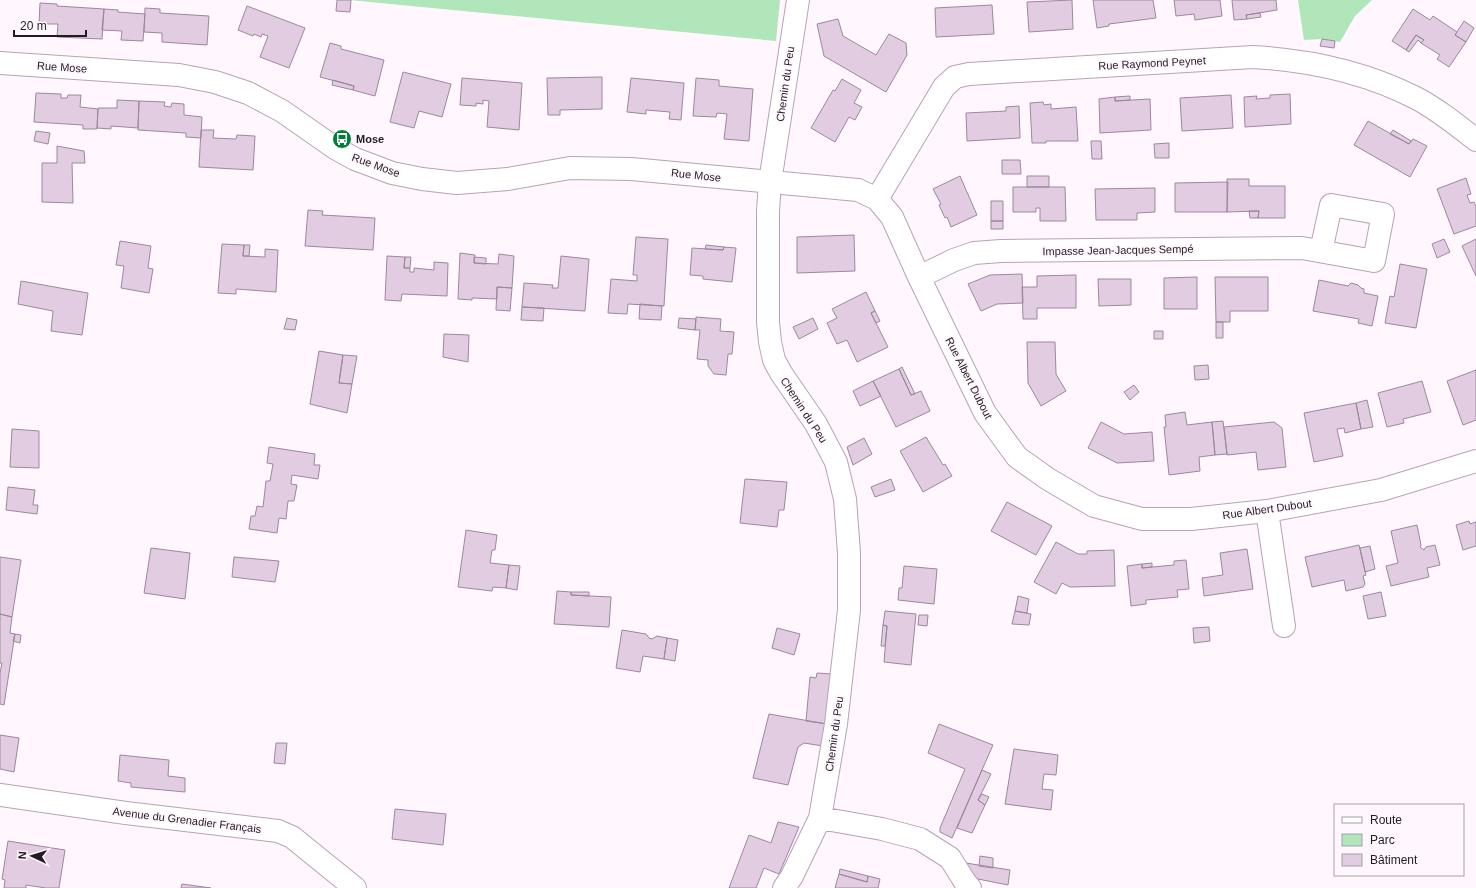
<svg xmlns="http://www.w3.org/2000/svg" width="1476" height="888" font-family="Helvetica,sans-serif">
	<style>
		.green { fill: #b1e6bb }
		.building { fill: #e2cce1; stroke: #9c889c }
		.lines { fill: none; stroke-linecap: round; stroke-linejoin: round }
		.minor-casing { stroke: #b7a2b7; stroke-width: 24 }
		.minor { stroke: #fff; stroke-width: 22 }
		.labels { text-anchor: middle; stroke-width: 4; stroke-linejoin: round; paint-order: stroke }
		.street-label { font-size: 11px; fill: #231b23; stroke: #fff6fe }
		.poi-label { font-size: 11px; font-weight: bold; fill: #231b23; stroke: #fff6fe; text-anchor: start }
	</style>
	<rect width="100%" height="100%" fill="#fff6fe"/>
	<!-- green -->
	<path class="green" d="M349 0H780L776 41Z
		M1298 0H1372L1355 16 1340 42 1322 39 1304 40Z"/>
	<!-- building -->
	<path class="building" d="M337 0H351L350 12 336 11Z
		M1072 0 1073 29 1029 32 1027 2Z
		M1093 0H1153L1156 18 1109 24V26L1097 28Z
		M1174 0H1220L1222 16 1195 20 1194 14 1176 16Z
		M1232 0H1276L1277 10 1246 15 1247 19 1234 20Z
		M40 3 57 4V6L104 9 102 39 57 37 58 24H39Z
		M992 5 994 34 936 37 935 8Z
		M247 6 305 28 289 68 260 57 268 36 262 34 261 37 254 34 253 36 238 30Z
		M145 8 160 9V13L209 16 207 45 162 42V33L144 32Z
		M104 9 118 10V12L145 14 143 41 121 40 122 31 102 30Z
		M1413 9 1430 20 1433 16 1457 32 1455 35 1466 42 1449 67 1437 59 1440 55 1421 43 1424 40 1416 35 1406 50 1392 41Z
		M1260 13 1261 17 1247 19 1246 15Z
		M838 19 843 36 876 55 889 34 906 43 907 55 886 92 824 56 817 24Z
		M1464 21 1474 28 1466 42 1455 35Z
		M1416 35 1424 40 1421 43 1418 40 1409 52 1406 50Z
		M1322 39 1335 41 1334 48 1320 46Z
		M330 43 341 46V49L384 60 375 96 353 90 354 86 320 77Z
		M403 72 451 84 442 117 419 111 414 128 390 122Z
		M602 77V109L560 110V115H548L547 78Z
		M462 78 522 83 519 130 487 127 489 101 483 100V104L476 103V106L460 105Z
		M631 78 684 83 681 120 669 119 670 112 646 110V114L627 112Z
		M696 78 719 80V86L753 89 749 141 724 139 727 114 717 113 716 117 693 116Z
		M842 79 861 90 854 103 862 107 855 120 849 117 835 142 811 128 833 90 835 91Z
		M333 80 354 86 353 90 332 85Z
		M36 93 61 94V98H67L68 95H81L80 107 98 109 97 129H83V125L34 122Z
		M1290 94 1291 124 1245 127 1244 97 1257 96 1256 99 1270 98V95Z
		M1231 95 1233 128 1182 131 1180 98Z
		M1130 96V100L1115 101V97Z
		M1115 97V101L1150 99 1151 130 1100 133 1099 99Z
		M117 100 139 101 138 128 111 126V129L97 128 98 108H117Z
		M139 101 165 102 164 106 171 107 172 103 184 104V115L202 117 201 138 186 137V133L138 130Z
		M1043 102 1044 105 1051 104V109L1076 107 1078 141H1046V143H1032L1030 103Z
		M1019 106 1020 138 967 141 966 113 1006 111V107Z
		M1368 121 1409 144 1413 139 1427 146 1410 177 1354 145Z
		M201 130H214L213 138 236 139 237 135 255 136 253 170 199 167Z
		M1393 130 1411 141 1409 144 1390 134Z
		M36 131 50 133 48 144 34 141Z
		M1091 141H1101L1102 159H1092Z
		M1169 143V158H1155L1154 144Z
		M57 146 84 151 85 163H72L73 203 42 202V163H57Z
		M1002 160H1020L1021 174H1002Z
		M960 176 977 215 951 227 947 217 945 218 939 205 941 204 933 189Z
		M1027 176H1049V187H1027Z
		M1466 178 1471 194 1467 195 1470 203 1474 202 1476 206V226L1454 234 1437 189Z
		M1227 179H1249V186H1285V218H1258L1259 211 1227 212Z
		M1228 182 1227 212H1175V183Z
		M1013 187H1065L1066 221H1040V208H1036V212H1013Z
		M1155 188V212L1137 213V220H1096L1095 189Z
		M991 201H1003V221H991Z
		M308 210 323 211 322 215 375 218 373 250 305 246Z
		M1249 211H1259L1258 218H1250Z
		M991 221H1003V229H991Z
		M854 235 855 271 797 273V237Z
		M636 237 668 239 664 306 628 304 627 314 608 313 611 279 637 281V275H633Z
		M1444 239 1450 252 1437 258 1432 244Z
		M1476 239V276L1462 246Z
		M120 241 151 246 148 268 153 269 149 293 121 288 124 266 116 265Z
		M222 244 244 245 243 256 265 257V249L278 250 276 292 236 289V294L218 293Z
		M244 245H250L249 256H243Z
		M706 245 724 247 723 250 705 249Z
		M724 247 736 248 732 282 703 279V276L690 275 692 248 723 250Z
		M460 253 475 255 474 263 498 264 499 254 514 256 512 288 497 287V299L472 298V300L458 299Z
		M387 256 405 257 404 268H410V272H414V268L434 270V262L448 263 447 296 402 294 401 301 385 300Z
		M561 256 589 259 585 311 522 307 524 283 553 285 552 288H558Z
		M405 257H411L410 268H404Z
		M474 257 486 258V264L474 263Z
		M1400 264 1427 269 1416 328 1385 323 1390 296 1394 297Z
		M1022 274 1023 303 997 304 981 311 968 284 990 275Z
		M1076 275V308H1037V319H1023L1022 287H1037V276Z
		M1197 277V309H1164V278Z
		M1215 277H1268V311H1230V322H1216Z
		M1098 279H1131V305L1099 306Z
		M1319 280 1348 286 1351 283 1358 285 1361 288 1364 289V293L1378 296 1372 326 1358 323 1359 319 1313 311Z
		M21 281 88 293 82 335 51 331 53 311 18 304Z
		M497 287 512 288 510 311 496 310Z
		M866 292 875 311 871 313 888 347 857 362 847 340 837 344 827 323 837 318 832 309Z
		M640 304 662 306 661 320 639 319Z
		M522 307 544 308 543 321 521 320Z
		M875 311 880 321 876 323 871 313Z
		M696 317 721 319 720 331 734 332 732 354H728L726 375 714 374 708 366V360L697 359 700 330H695Z
		M287 318 297 320 295 330 284 329Z
		M679 318 696 319 695 330 678 328Z
		M813 318 818 329 799 339 793 327Z
		M1216 322H1223V338H1216Z
		M1154 331H1163V339H1154Z
		M444 334 469 335 468 362 443 357Z
		M1027 342H1055L1056 374 1066 391 1041 406 1028 383Z
		M319 351 343 355 339 383 352 384 347 413 310 404Z
		M343 355 357 356 352 384 339 383Z
		M1208 365 1209 379 1195 380 1194 366Z
		M902 367 915 394 911 395 899 369Z
		M899 369 911 395 921 391 930 411 896 427 873 381Z
		M1476 370V420L1463 425 1447 381Z
		M873 381 881 396 860 406 853 391Z
		M1422 381 1431 412 1403 419 1404 423 1387 427 1378 393Z
		M1134 385 1139 392 1130 400 1124 392Z
		M1367 400 1373 427 1361 429 1356 403Z
		M1356 403 1361 429 1345 433 1344 428 1337 429 1343 456 1314 462 1304 413Z
		M1185 412 1187 425 1212 422 1215 455 1199 457 1200 471 1169 475 1164 427H1166L1165 415Z
		M1223 421 1227 454 1215 455 1212 422Z
		M1101 422 1124 434 1152 432 1154 461 1117 463 1088 448Z
		M1274 422 1282 428 1286 467 1258 470 1256 452 1227 455 1224 427Z
		M12 429 39 431V468L10 467Z
		M926 437 943 465 945 464 952 476 923 492 900 451Z
		M864 438 872 454 853 465 847 447Z
		M269 447 315 454 314 465H320L318 479 292 475 291 484 297 485 294 501H288L286 519 279 518 277 533 249 529 251 516H255L257 506 263 507 266 481H270L273 464 267 463Z
		M745 479 787 482 784 510H779L777 527 740 523Z
		M891 479 895 490 875 497 871 487Z
		M8 487 35 490 33 505H38L37 514 6 510Z
		M1007 502 1052 526 1036 555 991 531Z
		M1469 521 1470 524 1476 522V546L1463 550 1456 525Z
		M1417 525 1421 545 1420 547 1424 550 1426 547 1435 545 1440 565 1427 568 1429 577 1391 586 1386 566 1398 563 1391 531Z
		M466 530 497 535 495 550H492L490 563 509 565 506 588 493 587 492 591 458 587Z
		M1056 542 1078 554H1087V551L1114 550 1115 586 1070 587 1062 583 1056 594 1034 582Z
		M1359 545 1366 575 1363 576 1365 584 1363 587 1346 591 1344 580 1312 587 1305 557Z
		M1370 546 1375 569 1365 572 1360 548Z
		M151 548 190 553 185 599 144 593Z
		M1247 549 1253 589 1204 596 1202 578 1223 575 1220 553Z
		M0 557 21 560 12 617 0 614Z
		M234 557 279 561 275 582 232 577Z
		M1186 560 1189 589 1177 590 1178 597 1146 600V604L1131 606 1127 566 1142 564V568L1174 565V561Z
		M1152 563V567L1142 568V564Z
		M509 565 520 566 517 590 506 588Z
		M904 566 937 569 934 604 898 600 899 588H902Z
		M557 591 571 592V595L611 597 609 627 554 624Z
		M571 592H589V596L571 595Z
		M1381 592 1386 616 1368 619 1363 596Z
		M1018 596 1029 599 1027 613 1015 611Z
		M885 611 916 614 911 665 884 662 887 626 883 625Z
		M1015 611 1031 614 1029 625 1012 624Z
		M0 614 12 617 10 633 15 634 4 705 0 704V673L2 663H0Z
		M919 615H928L927 626 918 625Z
		M883 625 887 626 885 646H881Z
		M1209 627 1210 641 1194 643 1193 628Z
		M777 628 800 634 794 655 772 648Z
		M622 630 646 634 649 638 652 639 657 636 667 638 664 659 643 656 640 672 616 668Z
		M15 634 21 635 20 643 13 641Z
		M667 638 678 640 675 661 664 659Z
		M817 673 832 674 827 724 806 721 810 677 816 678Z
		M769 714 827 724 823 746 804 743 798 747 788 785 753 778Z
		M939 724 993 745 952 838 940 832V828L965 769 928 753Z
		M0 735 19 738 14 772 0 769Z
		M276 743H287L285 764 274 763Z
		M1014 749 1058 755 1056 775 1044 774 1042 789 1053 790 1051 810 1005 804Z
		M120 755 169 760 168 776 185 778V792L131 787V783L118 781Z
		M982 770 991 774 978 800 985 805 972 833 957 828Z
		M982 794 989 797 985 805 978 800Z
		M395 809 446 814 443 845 392 839Z
		M778 822 799 827 779 874 764 868 756 888H729L749 835 771 843Z
		M8 841 65 850 59 888H46L26 885V888H4L5 880 2 879Z
		M980 856 993 858V868L979 866Z
		M966 863 1010 870 1008 885 973 878Z
		M840 869 868 876 867 882 839 874Z
		M839 874 867 882 868 876 880 879 878 888H835Z
		M182 884 211 888H181Z"/>
	<g class="lines">
		<defs>
			<path id="minor" d="M0 63 179 75 215 82 248 93 282 111 335 148 355 159 392 173 422 179 457 183 508 179 570 168 631 169 858 190 877 199 892 217 919 277 985 413 1017 457 1048 479 1094 506 1142 519H1191L1267 511 1381 490 1476 461
				M877 199 944 87 955 77 969 74 1253 57C1309 60 1365 72 1416 98 1437 109 1457 125 1476 140
				M919 277 954 260 974 253 1001 251 1302 248 1374 261 1383 214 1331 205 1321 251
				M1267 511 1284 626
				M0 795 126 813 278 831 292 837 355 888
				M820 818 882 829 920 839 950 858 965 882 970 888
				M784 888 792 876 820 818 836 724 849 610V553L845 499 836 462 816 424 781 373 774 360 770 342 768 322V211L770 182 798 0"/>
		</defs>
		<!-- minor casing -->
		<use href="#minor" class="minor-casing"/>
		<!-- minor -->
		<use href="#minor" class="minor"/>
	</g>
	<!-- icons -->
	<defs>
		<symbol id="bus-disc" viewBox="-11 -11 22 22"><circle r="9.5" fill="#007f39" stroke="#fff6fe"/><path d="M-5-6H5V4H4V6H2V4H-2V6H-4V4H-5ZM-3.5-4V0h7V-4ZM-3.5 1.2v1.5H-2V1.2ZM2 1.2v1.5H3.5V1.2Z" fill="#fff"/></symbol>
	</defs>
	<g fill-rule="evenodd">
		<use href="#bus-disc" x="331" y="128" width="22" height="22"/>
	</g>
	<g class="labels">
		<!-- street labels -->
		<g class="street-label">
			<text transform="translate(1152 63) rotate(-3)" y="4">Rue Raymond Peynet</text>
			<text transform="translate(62 67) rotate(4)" y="4">Rue Mose</text>
			<text transform="translate(785 84) rotate(-82)" y="4">Chemin du Peu</text>
			<text transform="translate(376 165) rotate(20)" y="4">Rue Mose</text>
			<text transform="translate(696 175) rotate(6)" y="4">Rue Mose</text>
			<text transform="translate(1118 250) rotate(-1)" y="4">Impasse Jean-Jacques Sempé</text>
			<text transform="translate(969 378) rotate(63)" y="4">Rue Albert Dubout</text>
			<text transform="translate(804 410) rotate(57)" y="4">Chemin du Peu</text>
			<text transform="translate(1267 509) rotate(-8)" y="4">Rue Albert Dubout</text>
			<text transform="translate(834 734) rotate(-82)" y="4">Chemin du Peu</text>
			<text transform="translate(187 820) rotate(7)" y="4">Avenue du Grenadier Français</text>
		</g>
		<!-- poi labels -->
		<g class="poi-label">
			<text x="356" y="143">Mose</text>
		</g>
	</g>
	<!-- legend -->
	<rect x="1334" y="804" width="130" height="72" fill="#fff6fe" stroke="#a79ea6"/>
	<rect x="1342" y="817" width="20" height="6" fill="#ffffff" stroke="#a79ea6"/>
	<text x="1370" y="824" font-size="12" fill="#231b23">Route</text>
	<rect x="1342" y="834" width="20" height="12" fill="#b1e6bb" stroke="#a79ea6"/>
	<text x="1370" y="844" font-size="12" fill="#231b23">Parc</text>
	<rect x="1342" y="854" width="20" height="12" fill="#e2cce1" stroke="#a79ea6"/>
	<text x="1370" y="864" font-size="12" fill="#231b23">Bâtiment</text>
	<!-- north arrow -->
	<g transform="translate(32 856) rotate(274)" stroke="#fff6fe" stroke-width="3" paint-order="stroke">
	<path d="M0-3L7 15L0 10L-7 15Z" fill="#231b23"/>
	<text y="-6" font-size="11" font-weight="bold" text-anchor="middle" fill="#231b23">N</text>
	</g>
	<!-- scale -->
	<path d="M14 30v6h72v-6" fill="none" stroke="#231b23" stroke-width="2"/>
	<text x="20" y="30" font-size="12" fill="#231b23" stroke="#fff6fe" stroke-width="3" paint-order="stroke">20 m</text>
</svg>
